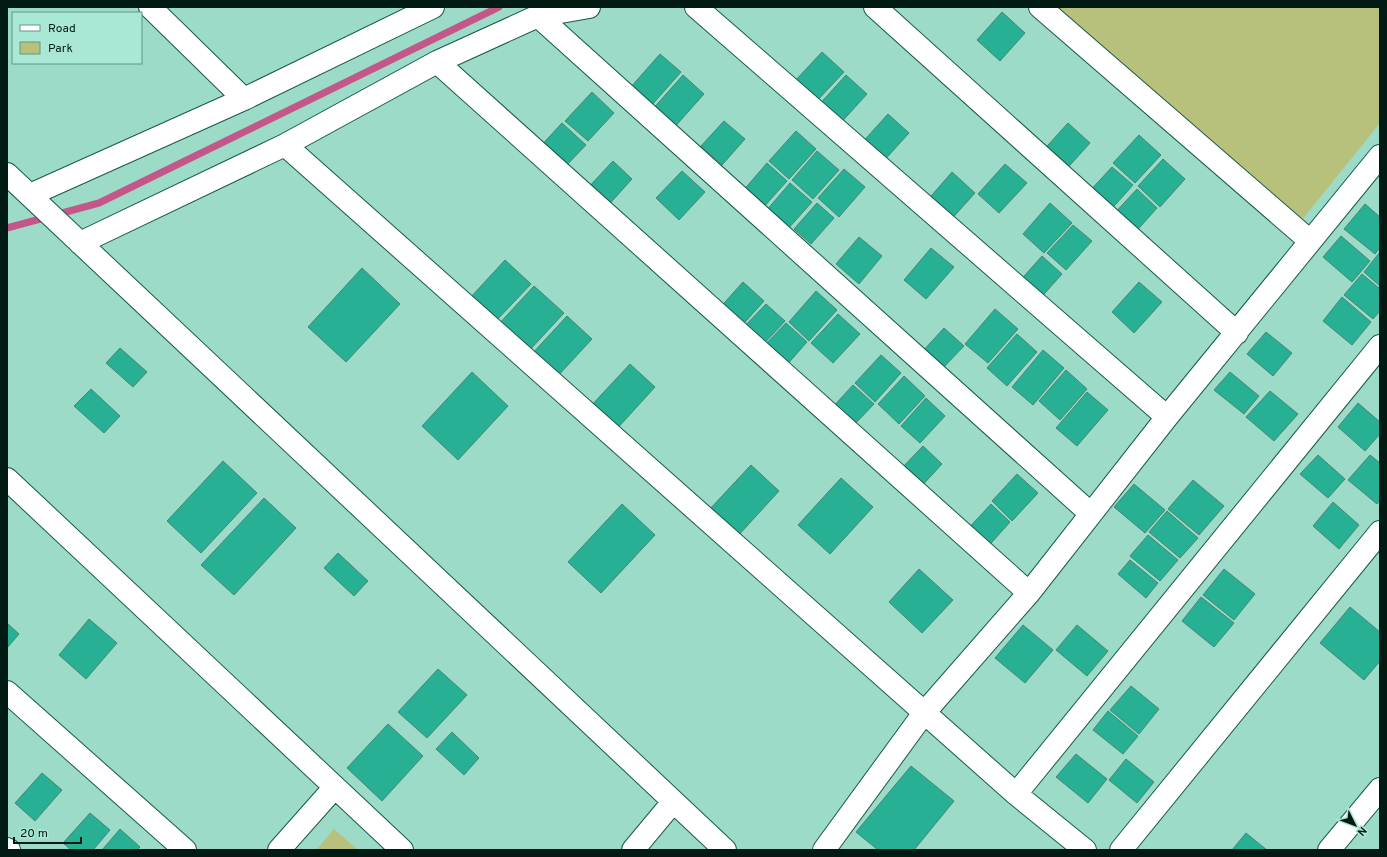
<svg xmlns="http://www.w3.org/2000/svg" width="1387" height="857" font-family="Overpass,sans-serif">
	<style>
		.green { fill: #b8c17b }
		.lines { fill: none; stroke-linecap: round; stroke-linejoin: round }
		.stream { stroke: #c55689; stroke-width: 7 }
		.building { fill: #27b093; stroke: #478574 }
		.minor-casing { stroke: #175a4a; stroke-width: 24 }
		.minor { stroke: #fff; stroke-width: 22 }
	</style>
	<rect width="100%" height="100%" fill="#9bdbc8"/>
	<!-- green -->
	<path class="green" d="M1050 7H1380V123L1301 221Z
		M334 829 358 850H316Z"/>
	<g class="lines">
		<!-- stream -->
		<path class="stream" d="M7 228 99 203 499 7"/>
	</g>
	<!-- building -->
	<path class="building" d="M1002 12 1025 33 1000 61 977 40Z
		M822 52 844 72 815 103 793 83Z
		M660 54 681 72 651 106 630 88Z
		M683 75 704 94 672 130 651 111Z
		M846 75 867 94 837 127 816 108Z
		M592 92 614 113 588 141 565 121Z
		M888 114 909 133 880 165 859 146Z
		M724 121 745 139 722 165 701 146Z
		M562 123 586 145 561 171 538 149Z
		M1068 123 1090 143 1062 174 1040 154Z
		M796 131 816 149 789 179 769 161Z
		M1139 135 1161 155 1135 183 1113 163Z
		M817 151 839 170 813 199 792 180Z
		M1163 159 1185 179 1160 207 1138 186Z
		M613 161 632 179 604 210 584 192Z
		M767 163 787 181 762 209 742 192Z
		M1005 164 1027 183 999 213 978 194Z
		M1112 167 1133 185 1107 214 1086 195Z
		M844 169 865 187 839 217 818 198Z
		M682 171 705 192 679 220 656 198Z
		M952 172 975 193 948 223 925 203Z
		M790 183 812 202 787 230 766 211Z
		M1137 189 1157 208 1132 236 1111 217Z
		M817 203 834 218 811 244 794 229Z
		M1050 203 1072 223 1044 253 1023 234Z
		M1365 204 1380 217V248L1375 254 1344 229Z
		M1073 225 1092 241 1066 270 1047 253Z
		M1341 236 1370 261 1352 282 1323 257Z
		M859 237 882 256 859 284 836 264Z
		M931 248 954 267 926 299 904 280Z
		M1380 252V286L1364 272Z
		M1042 256 1062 274 1038 301 1018 283Z
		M505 260 531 284 494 323 469 299Z
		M362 268 400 304 346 362 308 327Z
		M1362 274 1380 289V311L1373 319 1344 295Z
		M743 282 764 301 738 330 717 311Z
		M1139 282 1162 302 1134 333 1112 312Z
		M534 286 564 313 527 353 497 326Z
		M816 291 837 310 809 341 789 322Z
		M1342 297 1371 322 1352 345 1323 321Z
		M766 304 785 321 759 349 740 331Z
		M995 309 1018 329 988 363 965 344Z
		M838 314 860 334 833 363 811 343Z
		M567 316 592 339 555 379 530 356Z
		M786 323 807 342 785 367 763 347Z
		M944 328 964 346 940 371 921 353Z
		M1266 332 1292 353 1273 376 1247 354Z
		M1017 334 1037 352 1007 386 987 368Z
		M120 348 147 372 133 387 106 363Z
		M1043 350 1064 368 1033 405 1012 387Z
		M881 355 901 373 875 402 855 383Z
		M630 364 655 387 614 432 589 408Z
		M1066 370 1087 389 1060 420 1039 401Z
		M472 372 508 406 458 460 422 426Z
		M1230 372 1259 396 1244 414 1214 390Z
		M904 376 925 396 899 424 878 404Z
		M853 385 874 404 851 428 831 409Z
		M91 389 120 416 104 433 74 406Z
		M1270 391 1298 414 1274 441 1246 417Z
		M1087 392 1108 410 1077 446 1056 428Z
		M926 398 945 416 920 443 901 426Z
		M1358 403 1380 422V434L1365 451 1338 427Z
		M923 446 942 464 918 490 898 472Z
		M1318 455 1345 479 1328 498 1300 474Z
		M1370 455 1380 463V500L1377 504 1348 480Z
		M223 461 257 493 201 553 167 521Z
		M751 465 779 491 736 538 708 511Z
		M1017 474 1038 493 1012 521 992 501Z
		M841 478 873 507 830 554 798 525Z
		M1193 480 1224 506 1199 535 1168 509Z
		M1134 484 1165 510 1145 533 1114 507Z
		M264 498 296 528 234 595 201 565Z
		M1333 502 1359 525 1339 549 1313 526Z
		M622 504 655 535 601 593 568 562Z
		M991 504 1010 522 985 550 965 532Z
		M1167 511 1198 538 1180 558 1149 532Z
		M1148 535 1178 560 1160 581 1130 556Z
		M338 553 368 581 354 596 324 568Z
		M1130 560 1158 583 1146 598 1118 574Z
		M919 569 953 600 922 633 889 602Z
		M1224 569 1255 594 1234 620 1203 595Z
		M1201 597 1234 623 1214 647 1182 621Z
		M1350 607 1380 632V661L1364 680 1320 643Z
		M89 619 117 643 86 679 59 655Z
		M7 623 19 634 7 648Z
		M1023 625 1053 650 1025 683 995 658Z
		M1077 625 1108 651 1087 676 1056 650Z
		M438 669 467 695 427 738 398 712Z
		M1131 686 1159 709 1139 734 1110 710Z
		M1108 711 1138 736 1123 754 1093 730Z
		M388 724 423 756 382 801 347 768Z
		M452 732 479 758 464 775 436 749Z
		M1076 754 1107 779 1088 803 1056 777Z
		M1126 759 1154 782 1137 803 1109 780Z
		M911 766 954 801 914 850H878L856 832Z
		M42 773 62 790 35 821 15 803Z
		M90 813 110 830 93 850H71L63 843Z
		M120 829 140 847 137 850H102Z
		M1246 833 1267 850H1232Z"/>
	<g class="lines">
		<defs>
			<path id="minor" d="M150 7 244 99
				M696 7 1167 417
				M875 7 1237 333
				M1040 7 1310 241
				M538 16 1091 514
				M437 62 1029 593
				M285 145 1016 794 1085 850
				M7 174 725 850
				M30 195 244 99 433 7
				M80 243 285 145 437 62 538 16 589 7
				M7 479 402 850
				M7 692 185 850
				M1016 794 1380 346
				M7 849 9 850
				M279 850 334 788
				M633 850 673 802
				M824 850 924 713 1029 593 1167 417 1380 156
				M1121 850 1380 532
				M1329 850 1380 789"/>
		</defs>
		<!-- minor casing -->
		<use href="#minor" class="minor-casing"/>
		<!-- minor -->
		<use href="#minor" class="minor"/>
	</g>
	<!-- border -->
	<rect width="1387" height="857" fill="none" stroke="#011a14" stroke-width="16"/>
	<!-- legend -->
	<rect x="12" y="12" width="130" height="52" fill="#a8e8d5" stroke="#659688"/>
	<rect x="20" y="25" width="20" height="6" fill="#ffffff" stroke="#659688"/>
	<text x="48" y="32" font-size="12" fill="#011a14">Road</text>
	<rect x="20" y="42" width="20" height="12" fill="#b8c17b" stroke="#659688"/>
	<text x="48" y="52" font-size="12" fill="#011a14">Park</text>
	<!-- north arrow -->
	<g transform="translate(1355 825) rotate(132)" stroke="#a8e8d5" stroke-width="3" paint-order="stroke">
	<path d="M0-3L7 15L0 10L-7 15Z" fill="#011a14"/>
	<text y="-6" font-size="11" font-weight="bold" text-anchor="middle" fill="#011a14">N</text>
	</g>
	<!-- scale -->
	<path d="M14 837v6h67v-6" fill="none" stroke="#011a14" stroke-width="2"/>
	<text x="20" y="837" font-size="12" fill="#011a14" stroke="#a8e8d5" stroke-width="3" paint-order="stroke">20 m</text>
</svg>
